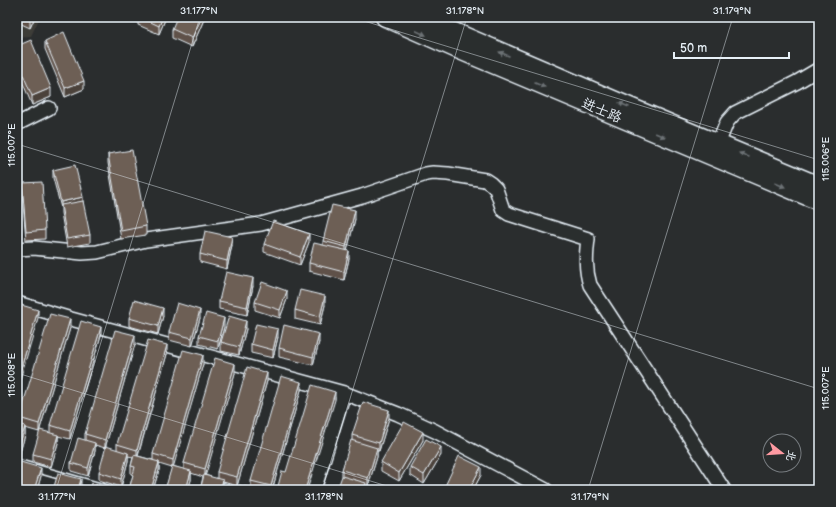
<svg xmlns="http://www.w3.org/2000/svg" width="836" height="507" font-family="'Balsamiq Sans','LXGW WenKai TC',sans-serif">
	<style>
		.built { fill: #3e3c39 }
		.lines { fill: none; stroke-linecap: round; stroke-linejoin: round }
		.lane-casing { stroke: #e8f1f8; stroke-width: 10 }
		.street-casing { stroke: #e8f1f8; stroke-width: 16 }
		.secondary-casing { stroke: #e8f1f8; stroke-width: 21 }
		.lane { stroke: #2a2d2e; stroke-width: 7 }
		.street { stroke: #2a2d2e; stroke-width: 13 }
		.secondary { stroke: #2a2d2e; stroke-width: 18 }
		.wall { fill: #5e5148; stroke: #e8f1f8 }
		.shaded-wall { fill: #4c423b; stroke: #e8f1f8 }
		.building { fill: #6d5e54; stroke: #e8f1f8 }
		.oneway { fill: #6c7275 }
		.ticks { fill: none; stroke: #e8f1f8; stroke-width: 1; stroke-opacity: 0.45 }
		.labels { text-anchor: middle; stroke-width: 3; stroke-linejoin: round; paint-order: stroke }
		.street-label { font-size: 14px; fill: #e8f1f8; stroke: #2a2d2e }
		.neatline { fill: none; stroke: #e8f1f8; stroke-width: 1.5 }
		.ticks-label { font-size: 10px; text-anchor: middle; fill: #e8f1f8 }
	</style>
	<rect width="100%" height="100%" fill="#2a2d2e"/>
	<filter id="ink" filterUnits="userSpaceOnUse"><feTurbulence type="fractalNoise" baseFrequency=".025" numOctaves="2"/><feDisplacementMap in="SourceGraphic" scale="8" xChannelSelector="R" yChannelSelector="G"/><feConvolveMatrix kernelMatrix="1 2 1 2 8 2 1 2 1" color-interpolation-filters="sRGB"/></filter>
	<g filter="url(#ink)">
		<!-- built -->
		<path class="built" d="M17 17H40L31 36 17 37Z"/>
		<g class="lines">
			<defs>
				<path id="lane" d="M17 463 111 490"/>
				<path id="street" d="M17 124 49 108
					M718 144 727 122 735 113 797 82 819 69
					M17 249 34 248 82 253 97 252 146 240 261 224 362 196 426 174 433 173 448 174 485 180 491 184 496 189 503 210 509 214 588 239C586 255 585 269 590 285L724 490
					M17 303 71 319 344 393 398 414 435 431 546 490
					M314 490 344 393"/>
				<path id="secondary" d="M385 17 455 48 819 201
					M419 17 627 106 819 186"/>
			</defs>
			<!-- lane casing -->
			<use href="#lane" class="lane-casing"/>
			<!-- street casing -->
			<use href="#street" class="street-casing"/>
			<!-- secondary casing -->
			<use href="#secondary" class="secondary-casing"/>
			<!-- lane -->
			<use href="#lane" class="lane"/>
			<!-- street -->
			<use href="#street" class="street"/>
			<!-- secondary -->
			<use href="#secondary" class="secondary"/>
		</g>
		<!-- wall -->
		<path class="wall" d="M17 17H35L30 28 17 22Z
			M118 17H127L125 20Z
			M138 17H166L159 34 138 25Z
			M205 17 192 47 172 38V29Z
			M45 41 84 89 65 97 45 49Z
			M17 46 51 97 32 105 17 69Z
			M108 154 146 226V235L121 239 108 163Z
			M53 170 90 235V243L67 247 61 213V208L53 178Z
			M22 183 45 230V239L26 240 22 192Z
			M355 219 347 251 349 259 344 280 309 271V263L323 245V241Z
			M309 242 300 265 264 252V244Z
			M232 245 227 269 200 262V254Z
			M253 286 247 315 219 309V301Z
			M287 299 280 318 255 310V302Z
			M325 305 320 325 295 319V310Z
			M163 316 158 334 129 326V318Z
			M200 318 192 346 169 340V332Z
			M224 327 218 349 199 344V336Z
			M70 328 39 432 25 428V435L18 459H17V424L19 425V418Z
			M246 329 239 355 221 351V342Z
			M101 335 70 439 58 436V443L51 467 33 462V454L50 433V425Z
			M278 337 273 358 251 353V344Z
			M319 342 313 365 279 357V348Z
			M135 344 105 448 95 445V451L88 476 71 471V463L85 440V434Z
			M167 354 138 456 153 460V454L203 364 173 466 184 470V463L235 373 205 475 217 479V472L267 381 237 486 223 482 222 490H200L203 477 191 473V480L188 490H165L172 468 159 464V470L153 490H127H130V486L133 475 131 474V466L133 457 128 456V461L121 487 99 480V472L117 450V444Z
			M301 390 272 490H237L251 488V481Z
			M389 418 379 451H377V457L368 486H366V490L342 476V470L352 440V435Z
			M423 440 399 481 381 471V462Z
			M441 455 424 484 410 475V467Z
			M17 461 41 476 37 490H17Z
			M481 475 473 490H445V486Z"/>
		<!-- shaded-wall -->
		<path class="shaded-wall" d="M31 17H35L30 28V20Z
			M163 17H166L159 34V26Z
			M202 17H205L192 47V38Z
			M84 81V89L65 97V88Z
			M51 88V97L32 105V96Z
			M18 103V111L17 112V104Z
			M83 197V206L61 208V202Z
			M355 210V219L346 255V247Z
			M309 234V242L300 265V257Z
			M232 237V245L227 269V261Z
			M349 251V259L344 280V272Z
			M253 278V286L247 315V307Z
			M287 291V299L280 318V310Z
			M325 296V305L320 325V317Z
			M163 308V316L158 334V326Z
			M38 310V318L17 390V382Z
			M200 310V318L192 346V338Z
			M224 318V327L218 349V341Z
			M70 319V328L39 432V424Z
			M246 321V329L239 355V347Z
			M101 327V335L70 439V431Z
			M278 329V337L273 358V350Z
			M319 334V342L313 365V357Z
			M135 335V344L105 448V440Z
			M167 345V354L137 458V450Z
			M203 355V364L173 468V460Z
			M235 364V373L205 477V469Z
			M267 373V381L237 486V477Z
			M301 382V390L272 490H271V486Z
			M335 392V400L307 490H305Z
			M389 410V418L379 451V443Z
			M25 426V435L18 459V451Z
			M423 432V440L399 481V473Z
			M58 435V443L51 467V459Z
			M95 443V451L88 476V468Z
			M441 447V455L424 484V475Z
			M377 448V457L368 486V478Z
			M128 453V461L121 487V479Z
			M159 462V470L153 490H151Z
			M481 467V475L473 490H469Z
			M41 468V476L37 490H34Z
			M191 471V480L188 490H186Z
			M81 479V490H78Z
			M223 480V488L222 490H220Z"/>
		<!-- building -->
		<path class="building" d="M25 17H31L30 20Z
			M140 17H163L159 26Z
			M177 17H202L192 38 172 29Z
			M64 32 84 81 65 88 45 41Z
			M31 40 51 88 32 96 17 60V46Z
			M132 150 146 226 121 231 108 154Z
			M75 165 83 197 61 202 53 170Z
			M42 182 45 230 26 232 22 183Z
			M83 201 90 235 67 239 61 205Z
			M332 205 355 210 346 247 323 241Z
			M273 221 309 234 300 257 264 244Z
			M205 231 232 237 227 261 200 254Z
			M314 243 349 251 344 272 309 263Z
			M226 272 253 278 247 307 219 301Z
			M262 282 287 291 280 310 255 302Z
			M300 290 325 296 320 317 295 310Z
			M134 300 163 308 158 326 129 318Z
			M177 303 200 310 192 338 169 332Z
			M18 304 38 310 17 382V307Z
			M206 313 224 318 218 341 199 336Z
			M50 314 70 319 39 424 19 418Z
			M229 316 246 321 239 347 221 342Z
			M81 321 101 327 70 431 50 425Z
			M256 324 278 329 273 350 251 344Z
			M284 325 319 334 313 357 279 348Z
			M115 330 135 335 105 440 85 434Z
			M148 340 167 345 137 450 117 444Z
			M183 350 203 355 173 460 153 454Z
			M215 358 235 364 205 469 184 463Z
			M247 367 267 373 237 477 217 472Z
			M281 376 301 382 271 486 251 481Z
			M312 385 335 392 305 490H277L282 471 286 472Z
			M363 402 389 410 379 443 352 435Z
			M404 422 423 432 399 473 381 462Z
			M17 424 25 426 18 451H17Z
			M40 430 58 435 51 459 33 454Z
			M78 438 95 443 88 468 71 463Z
			M426 439 441 447 424 475 410 467Z
			M351 440 377 448 368 478 342 470Z
			M106 446 128 453 121 479 99 472Z
			M134 455 159 462 151 490H142L130 486 135 467 131 466Z
			M459 456 481 467 469 490H454L445 486Z
			M17 461 41 468 34 490H25L17 488Z
			M172 466 191 471 186 490H165Z
			M58 473 81 479 78 490H53Z
			M204 475 223 480 220 490H200Z
			M342 476 366 483 364 490H337Z
			M92 483 111 489V490H90Z
			M239 485 257 490H237Z"/>
		<!-- one-way arrows -->
		<defs><path id="oneway-solid" d="M-6-.8H1V-3.2L6.5 0L1 3.2V.8H-6Z"/></defs>
		<g class="oneway">
			<use href="#oneway-solid" transform="translate(421 33) rotate(24)"/>
			<use href="#oneway-solid" transform="translate(504 54) rotate(-157)"/>
			<use href="#oneway-solid" transform="translate(540 85) rotate(23)"/>
			<use href="#oneway-solid" transform="translate(624 105) rotate(-157)"/>
			<use href="#oneway-solid" transform="translate(660 135) rotate(23)"/>
			<use href="#oneway-solid" transform="translate(744 155) rotate(-157)"/>
			<use href="#oneway-solid" transform="translate(780 185) rotate(23)"/>
		</g>
	</g>
	<!-- ticks -->
	<path class="ticks" d="M351 17 819 160M17 144 819 389M17 373 400 490M56 490 200 17M322 490 467 17M588 490 733 17"/>
	<g class="labels">
		<!-- street labels -->
		<g class="street-label">
			<text transform="translate(602 110) rotate(23)" y="5">进士路</text>
		</g>
	</g>
	<!-- margin -->
	<rect width="836" height="507" fill="none" stroke="#2a2d2e" stroke-width="44"/>
	<!-- north arrow -->
	<g transform="translate(782 453) rotate(107)"><circle r="19" fill="#2a2d2e" stroke="#767b7f"/>
	<path d="M0-3L7 15L0 10L-7 15Z" fill="#ff9aa2"/>
	<text y="-6" font-size="11" font-weight="bold" text-anchor="middle" fill="#e8f1f8">北</text>
	</g>
	<!-- scale -->
	<path d="M674 52v6h115v-6" fill="none" stroke="#e8f1f8" stroke-width="2"/>
	<text x="680" y="52" font-size="12" fill="#e8f1f8" stroke="#2a2d2e" stroke-width="3" paint-order="stroke">50 m</text>
	<rect x="22" y="22" width="792" height="463" class="neatline"/>
	<g class="ticks-label">
		<text x="199" y="14">31.177°N</text>
		<text x="465" y="14">31.178°N</text>
		<text x="732" y="14">31.179°N</text>
		<text transform="translate(11 145) rotate(-90)" y="4">115.007°E</text>
		<text transform="translate(825 159) rotate(-90)" y="4">115.006°E</text>
		<text transform="translate(11 375) rotate(-90)" y="4">115.008°E</text>
		<text transform="translate(825 388) rotate(-90)" y="4">115.007°E</text>
		<text x="57" y="500">31.177°N</text>
		<text x="324" y="500">31.178°N</text>
		<text x="590" y="500">31.179°N</text>
	</g>
</svg>
